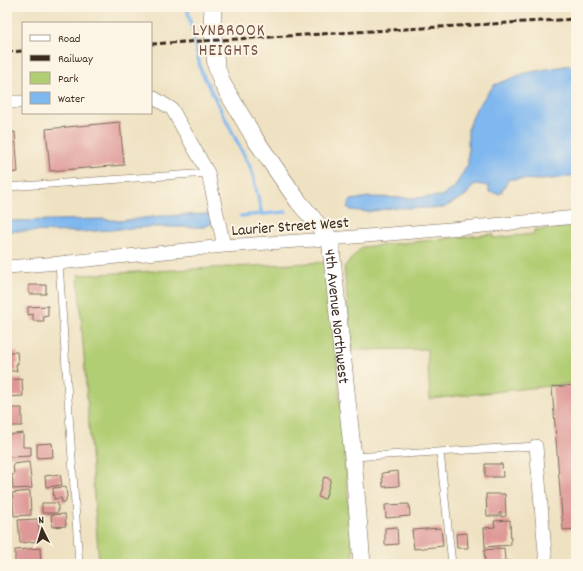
<svg xmlns="http://www.w3.org/2000/svg" width="583" height="571" font-family="Dekko,sans-serif">
	<style>
		.green { fill: #b2ce75; stroke: #767c4a }
		.water { fill: #7fb7ef; stroke: #5d7086 }
		.lines { fill: none; stroke-linecap: round; stroke-linejoin: round }
		.stream { stroke: #7fb7ef; stroke-width: 3.5 }
		.building { fill: #de9897 }
		.service-casing { stroke: #7a6a58; stroke-width: 8 }
		.minor-casing { stroke: #7a6a58; stroke-width: 14 }
		.tertiary-casing { stroke: #7a6a58; stroke-width: 18 }
		.service { stroke: #fff; stroke-width: 7 }
		.minor { stroke: #fff; stroke-width: 13 }
		.tertiary { stroke: #fff; stroke-width: 17 }
		.rail { stroke: #3b2a1e; stroke-width: 3; stroke-dasharray: 6 3; stroke-linecap: butt }
		.labels { text-anchor: middle; stroke-width: 4; stroke-linejoin: round; paint-order: stroke }
		.street-label { font-size: 16px; fill: #3b2a1e; stroke: #fcf5e5 }
		.neighbourhood-label { font-size: 17px; letter-spacing: 1px; fill: #745048; stroke: #fcf5e5 }
	</style>
	<rect width="100%" height="100%" fill="#fcf5e5"/>
	<filter id="ink" filterUnits="userSpaceOnUse"><feTurbulence type="fractalNoise" baseFrequency=".025" numOctaves="2"/><feDisplacementMap in="SourceGraphic" scale="8" xChannelSelector="R" yChannelSelector="G"/><feConvolveMatrix kernelMatrix="1 2 1 2 8 2 1 2 1" color-interpolation-filters="sRGB"/></filter>
	<filter id="wash" filterUnits="userSpaceOnUse"><feTurbulence type="fractalNoise" baseFrequency=".012" numOctaves="4" result="noise"/><feDisplacementMap in="SourceGraphic" scale="16" xChannelSelector="R" yChannelSelector="G"/><feGaussianBlur stdDeviation="0.9" result="paint"/><feColorMatrix in="noise" values="0 0 0 0 0 0 0 0 0 0 0 0 0 0 0 0 0 1.4 0 .05"/><feComposite in="paint" operator="in"/></filter>
	<g filter="url(#wash)">
		<rect width="100%" height="100%" fill="#efe2c3"/>
		<!-- green -->
		<path class="green" d="M576 226V383L430 399 427 349 352 350 344 267 362 247 493 234V238L534 234V230Z
			M328 262 354 564H99L78 275Z"/>
		<!-- water -->
		<path class="water" d="M576 64V176L543 180 509 179 500 194 489 192V186L475 184 465 196 443 208H392L367 212 351 210 347 207 351 200 369 197 412 198 441 196 454 188 468 164V129L476 109 494 85 525 73Z
			M206 214H212L213 223 204 227H149L82 232 7 231V221L104 219 119 221 161 216Z"/>
		<g class="lines">
			<!-- stream -->
			<path class="stream" d="M187 7 201 71 252 171 262 215
				M241 216 286 212"/>
		</g>
		<g id="blocks">
			<!-- building -->
			<path class="building" d="M120 122 124 165 50 171 46 129Z
				M15 132 18 172 7 173V133Z
				M29 285H46V294H29Z
				M48 306V316L43 317 44 321H33V314L28 315V307Z
				M7 352H17L18 364H16L17 371H7Z
				M22 379 23 396 7 397V380Z
				M576 385V529L563 530 552 387Z
				M7 408H22V426H7Z
				M23 433V447H31V456L8 457 7 435Z
				M52 443 53 457 37 458V444Z
				M29 462 32 488 13 489 12 475 14 474 13 464Z
				M485 464H502L503 477H485Z
				M398 471 399 486 383 487 382 473Z
				M60 474 62 485 46 487 45 476Z
				M324 477 331 479 325 499 318 497Z
				M66 487 67 497 66 498V502H62L61 498 54 499 53 488Z
				M30 491 31 515 14 516 12 493Z
				M486 494H505L506 516 501 517V512L499 513V516H487Z
				M42 503H58V513H42Z
				M409 504 410 516 386 518 385 505Z
				M65 514 66 526 52 527 51 515Z
				M38 519 40 541 20 543 18 520Z
				M510 520 511 545 485 547 484 528 495 527 494 521Z
				M397 527 398 544 385 545V528Z
				M441 528 443 546 414 549 412 530Z
				M467 533 468 548H457L456 534Z
				M40 548 41 564H15V550Z
				M504 548 505 561H511V564H485L484 550Z"/>
		</g>
	</g>
	<g filter="url(#ink)">
		<use href="#blocks" fill-opacity="0" stroke="#7a6a58" stroke-width="1"/>
		<g class="lines">
			<defs>
				<path id="service" d="M7 187 208 173
					M59 263 79 564
					M440 452 452 564
					M353 457 536 446"/>
				<path id="minor" d="M151 96 172 109 208 173 224 246
					M7 102H23
					M7 267 59 263 224 246 330 239 462 228 576 217
					M536 446 546 564"/>
				<g id="tertiary">
					<path id="s1" d="M213 7 212 26 216 65 222 83 255 139 298 201 330 239 353 457 362 564"/>
				</g>
			</defs>
			<!-- service casing -->
			<use href="#service" class="service-casing"/>
			<!-- minor casing -->
			<use href="#minor" class="minor-casing"/>
			<!-- tertiary casing -->
			<use href="#tertiary" class="tertiary-casing"/>
			<!-- service -->
			<use href="#service" class="service"/>
			<!-- minor -->
			<use href="#minor" class="minor"/>
			<!-- tertiary -->
			<use href="#tertiary" class="tertiary"/>
			<!-- rail -->
			<path class="rail" d="M151 44 576 19
				M7 52 23 51"/>
		</g>
	</g>
	<g class="labels">
		<!-- street labels -->
		<g class="street-label">
			<text transform="translate(290 225) rotate(-4)" y="6">Laurier Street West</text>
			<text dy="6" stroke="none"><textPath href="#s1" startOffset="345">4th Avenue Northwest</textPath></text>
		</g>
		<!-- neighbourhood labels -->
		<g class="neighbourhood-label">
			<text x="229" y="35">LYNBROOK<tspan x="229" dy="20">HEIGHTS</tspan></text>
		</g>
	</g>
	<!-- margin -->
	<rect width="583" height="571" fill="none" stroke="#fcf5e5" stroke-width="24"/>
	<!-- legend -->
	<rect x="22" y="22" width="130" height="92" fill="#fcf5e5" stroke="#afa495"/>
	<rect x="30" y="35" width="20" height="6" fill="#ffffff" stroke="#afa495"/>
	<text x="58" y="42" font-size="12" fill="#3b2a1e">Road</text>
	<rect x="30" y="55" width="20" height="6" fill="#3b2a1e" stroke="#afa495"/>
	<text x="58" y="62" font-size="12" fill="#3b2a1e">Railway</text>
	<rect x="30" y="72" width="20" height="12" fill="#b2ce75" stroke="#afa495"/>
	<text x="58" y="82" font-size="12" fill="#3b2a1e">Park</text>
	<rect x="30" y="92" width="20" height="12" fill="#7fb7ef" stroke="#afa495"/>
	<text x="58" y="102" font-size="12" fill="#3b2a1e">Water</text>
	<!-- north arrow -->
	<g transform="translate(42 529) rotate(355)" stroke="#fcf5e5" stroke-width="3" paint-order="stroke">
	<path d="M0-3L7 15L0 10L-7 15Z" fill="#3b2a1e"/>
	<text y="-6" font-size="11" font-weight="bold" text-anchor="middle" fill="#3b2a1e">N</text>
	</g>
</svg>
